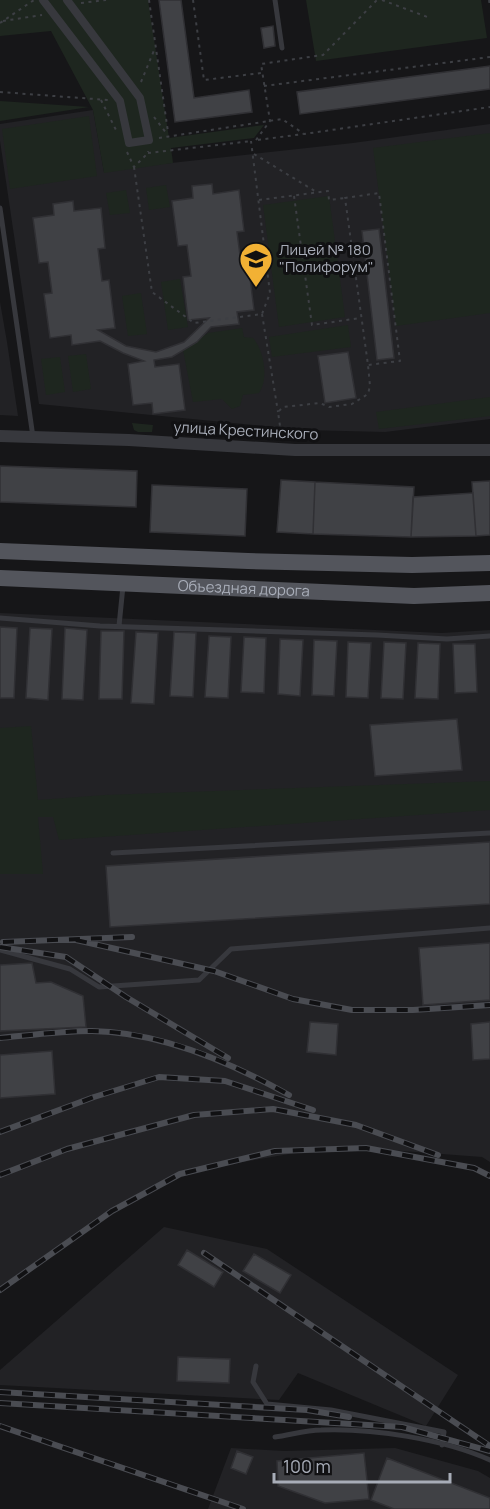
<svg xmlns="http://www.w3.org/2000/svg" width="490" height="1509" font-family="Manrope,sans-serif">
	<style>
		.built { fill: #222225 }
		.green { fill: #1e261f }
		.building { fill: #404145; stroke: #303034; stroke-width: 1.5 }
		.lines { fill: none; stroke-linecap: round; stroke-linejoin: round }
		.path { stroke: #3d3f44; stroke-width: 2; stroke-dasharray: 3 4.5; stroke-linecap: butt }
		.service { stroke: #37383d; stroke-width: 5 }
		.pedestrian { stroke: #37383d; stroke-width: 8 }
		.tertiary { stroke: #37383d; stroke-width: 12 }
		.primary { stroke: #53555c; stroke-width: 16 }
		.rail-casing { stroke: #4a4c52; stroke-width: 6 }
		.rail { stroke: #111113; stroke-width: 4; stroke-dasharray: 11; stroke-linecap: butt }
		.labels { text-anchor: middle; stroke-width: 6; stroke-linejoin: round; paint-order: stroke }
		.poi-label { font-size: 15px; fill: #a8adb8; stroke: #111113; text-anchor: start }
		.street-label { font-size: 15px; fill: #a8adb8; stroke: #111113 }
	</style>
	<rect width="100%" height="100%" fill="#161618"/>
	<!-- built -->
	<path class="built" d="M93 110 104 172 134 167 353 143 490 124V419L385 432 304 430 39 404 0 141V124Z
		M0 302 7 342 18 416 0 415Z
		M0 613 442 633 490 630V1162L482 1157 336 1146 179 1173 101 1215 0 1287Z
		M164 1227 267 1249 458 1375 426 1426 298 1373 279 1400 0 1385V1370Z
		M231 1448 284 1451 395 1448 478 1471 490 1478V1509H208Z"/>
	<!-- green -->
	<path class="green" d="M0 0H148L169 138 264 125 254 138 171 148 173 163 104 173 93 110 51 31 0 36Z
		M306 0H481L487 38 316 61Z
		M0 101 89 107 0 121Z
		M89 116 97 176 10 189 2 129Z
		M490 133V313L396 326 373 148Z
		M166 185 170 207 149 210 146 188Z
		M126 190 130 213 110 215 106 193Z
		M329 196 345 317 279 327 263 205Z
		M180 279 188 327 168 330 161 282Z
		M141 293 147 334 128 336 122 296Z
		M348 325 351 347 272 357 269 337Z
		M242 328 244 337 253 338C264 350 269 379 259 393L243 395 240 406 232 409 222 399 193 402 183 350 208 333Z
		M86 354 91 389 73 392 68 356Z
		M60 357 65 392 46 395 41 359Z
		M490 397V416L379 429 376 412Z
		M132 423 153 425 152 432H138L134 430Z
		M31 726 38 800 105 795 490 781V810L59 840 53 817H38L43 874H0V728Z"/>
	<!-- building -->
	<path class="building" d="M159 0H181L194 98 249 90 252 112 175 122Z
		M273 26 275 46 264 48 261 28Z
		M490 66V89L300 114 297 92Z
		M212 184 213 194 239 190 244 231 237 232 241 263 248 262 254 310 237 312 239 324 211 327 197 342 172 357 154 360 155 367 179 364 185 410 153 414 152 403 133 405 128 364 144 361 123 353 100 341 72 345 71 335 50 338 44 294 52 293 48 262 39 263 33 218 54 215 53 204 73 201 74 211 101 208 105 248 98 249 102 281 109 280 115 328 98 330 126 346 156 352 184 342 209 318 188 320 183 277 191 276 187 245 178 246 172 201 193 198 192 186Z
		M379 229 394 358 377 360 362 231Z
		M348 352 356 398 325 403 318 356Z
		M0 466 137 471 136 507 0 502Z
		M281 480 315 482 313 534 277 532Z
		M490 481V535L476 536 472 482Z
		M315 482 414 487 411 537 313 534Z
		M152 485 247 489 245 536 150 532Z
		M473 493 476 536 411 537 413 497Z
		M0 627 17 628 14 698H0Z
		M30 628 52 629 48 700 26 698Z
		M65 628 87 630 83 700 62 699Z
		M101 631H124L122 699H99Z
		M136 632 158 633 154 704 131 703Z
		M174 632 196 633 193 697 170 696Z
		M209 636 231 637 228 698 205 697Z
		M244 637 266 638 264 693 241 692Z
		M280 639 303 640 300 696 278 694Z
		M314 640 337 641 334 696 312 695Z
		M348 642 371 643 368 698 346 697Z
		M384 642 406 643 403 699 381 698Z
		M418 643 440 644 438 699 415 698Z
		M453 644H475L477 692 455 693Z
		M457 719 462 770 375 776 370 725Z
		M490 842V904L110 927 106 866Z
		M490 943V1000L423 1005 419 948Z
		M32 963 36 983 51 982 83 996 86 1027 0 1031V965Z
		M310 1022 338 1024 336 1055 307 1052Z
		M490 1022V1059L473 1060 471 1024Z
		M52 1051 55 1094 0 1098V1055Z
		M187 1250 223 1272 214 1287 178 1265Z
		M254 1254 291 1275 280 1293 243 1271Z
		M178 1357 230 1359 229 1383 177 1381Z
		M237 1451 253 1457 246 1474 231 1468Z
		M364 1453 369 1499 325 1503 278 1486 277 1461Z
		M387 1458 490 1498V1509H394L371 1500Z"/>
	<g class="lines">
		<!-- path -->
		<path class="path" d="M149 0 168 132
			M193 0 204 80 261 73
			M382 0 430 18
			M489 0 490 7
			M81 3 106 0
			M3 21 42 15
			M0 23 34 0
			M141 82 155 48
			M264 86 490 57
			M0 92 108 100
			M101 100 116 130
			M154 117 167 134
			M159 138 282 119 304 134 490 107
			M256 140 270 121 261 64 323 55 377 0
			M258 140 303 134
			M127 152 134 167 148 153V151
			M148 153 252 141
			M254 154 318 193
			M134 167 152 292 194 323 262 314 270 293 251 141
			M294 196 312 325 360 318
			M259 200 328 191 329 200 345 198
			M262 314 278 412
			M281 433 278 412 283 407 320 403 329 407 352 404 368 394 370 386 368 365 345 198 379 193 400 361 368 365"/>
		<!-- service -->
		<path class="service" d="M275 0 282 48
			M0 208 33 437
			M0 618 100 626 377 635 447 639 490 636
			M119 626 123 586
			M113 853 490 833
			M0 950 70 969 99 987 199 980 231 949 490 928
			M256 1366 253 1382 267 1404 331 1410 444 1432 442 1445
			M275 1437C290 1435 306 1430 321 1430 373 1428 443 1439 490 1460"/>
		<!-- pedestrian -->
		<path class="pedestrian" d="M43 0 120 101 129 143 149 140 140 98 67 0"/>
		<!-- tertiary -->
		<path class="tertiary" d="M0 436 129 440 295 450H490"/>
		<!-- primary -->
		<g class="primary">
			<path d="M0 551 248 561 412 565 490 563"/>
			<path id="s1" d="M0 578 414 596 490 593"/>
		</g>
		<defs>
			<path id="rail" d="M76 940 214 971 293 999 352 1010H413L490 1005
				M3 942 132 937
				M0 947 66 957 126 997 228 1058
				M0 1038C31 1035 62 1031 92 1031 161 1032 230 1062 289 1095
				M0 1132 94 1097 159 1077 225 1081 313 1110
				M0 1175 67 1149 194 1115 273 1109 356 1125 438 1155
				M204 1253 490 1446
				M0 1290 112 1211 180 1174 275 1151 366 1148 474 1168 490 1176
				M0 1392 307 1410 349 1417
				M0 1403 402 1427 490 1451
				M0 1426 243 1509"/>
		</defs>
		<!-- rail casing -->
		<use href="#rail" class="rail-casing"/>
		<!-- rail -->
		<use href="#rail" class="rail"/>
	</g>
	<!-- icons -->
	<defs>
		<symbol id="school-pin" viewBox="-11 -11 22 30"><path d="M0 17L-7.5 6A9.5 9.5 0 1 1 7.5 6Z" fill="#f2b134" stroke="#111113"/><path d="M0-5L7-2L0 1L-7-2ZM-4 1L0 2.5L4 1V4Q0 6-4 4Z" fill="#111"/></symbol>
	</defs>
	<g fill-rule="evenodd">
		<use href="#school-pin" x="237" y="240" width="38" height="52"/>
	</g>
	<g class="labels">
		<!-- poi labels -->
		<g class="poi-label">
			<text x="279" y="255">Лицей № 180<tspan x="279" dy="17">"Полифорум"</tspan></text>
		</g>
		<!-- street labels -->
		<g class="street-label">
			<text transform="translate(246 431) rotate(3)" y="5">улица Крестинского</text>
			<text dy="5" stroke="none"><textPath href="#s1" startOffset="244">Объездная дорога</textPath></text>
		</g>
	</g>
	<!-- scale -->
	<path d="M274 1473v9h176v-9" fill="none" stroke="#a8adb8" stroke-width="3"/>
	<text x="283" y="1473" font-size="18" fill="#a8adb8" stroke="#111113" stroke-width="4.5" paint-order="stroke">100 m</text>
</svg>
